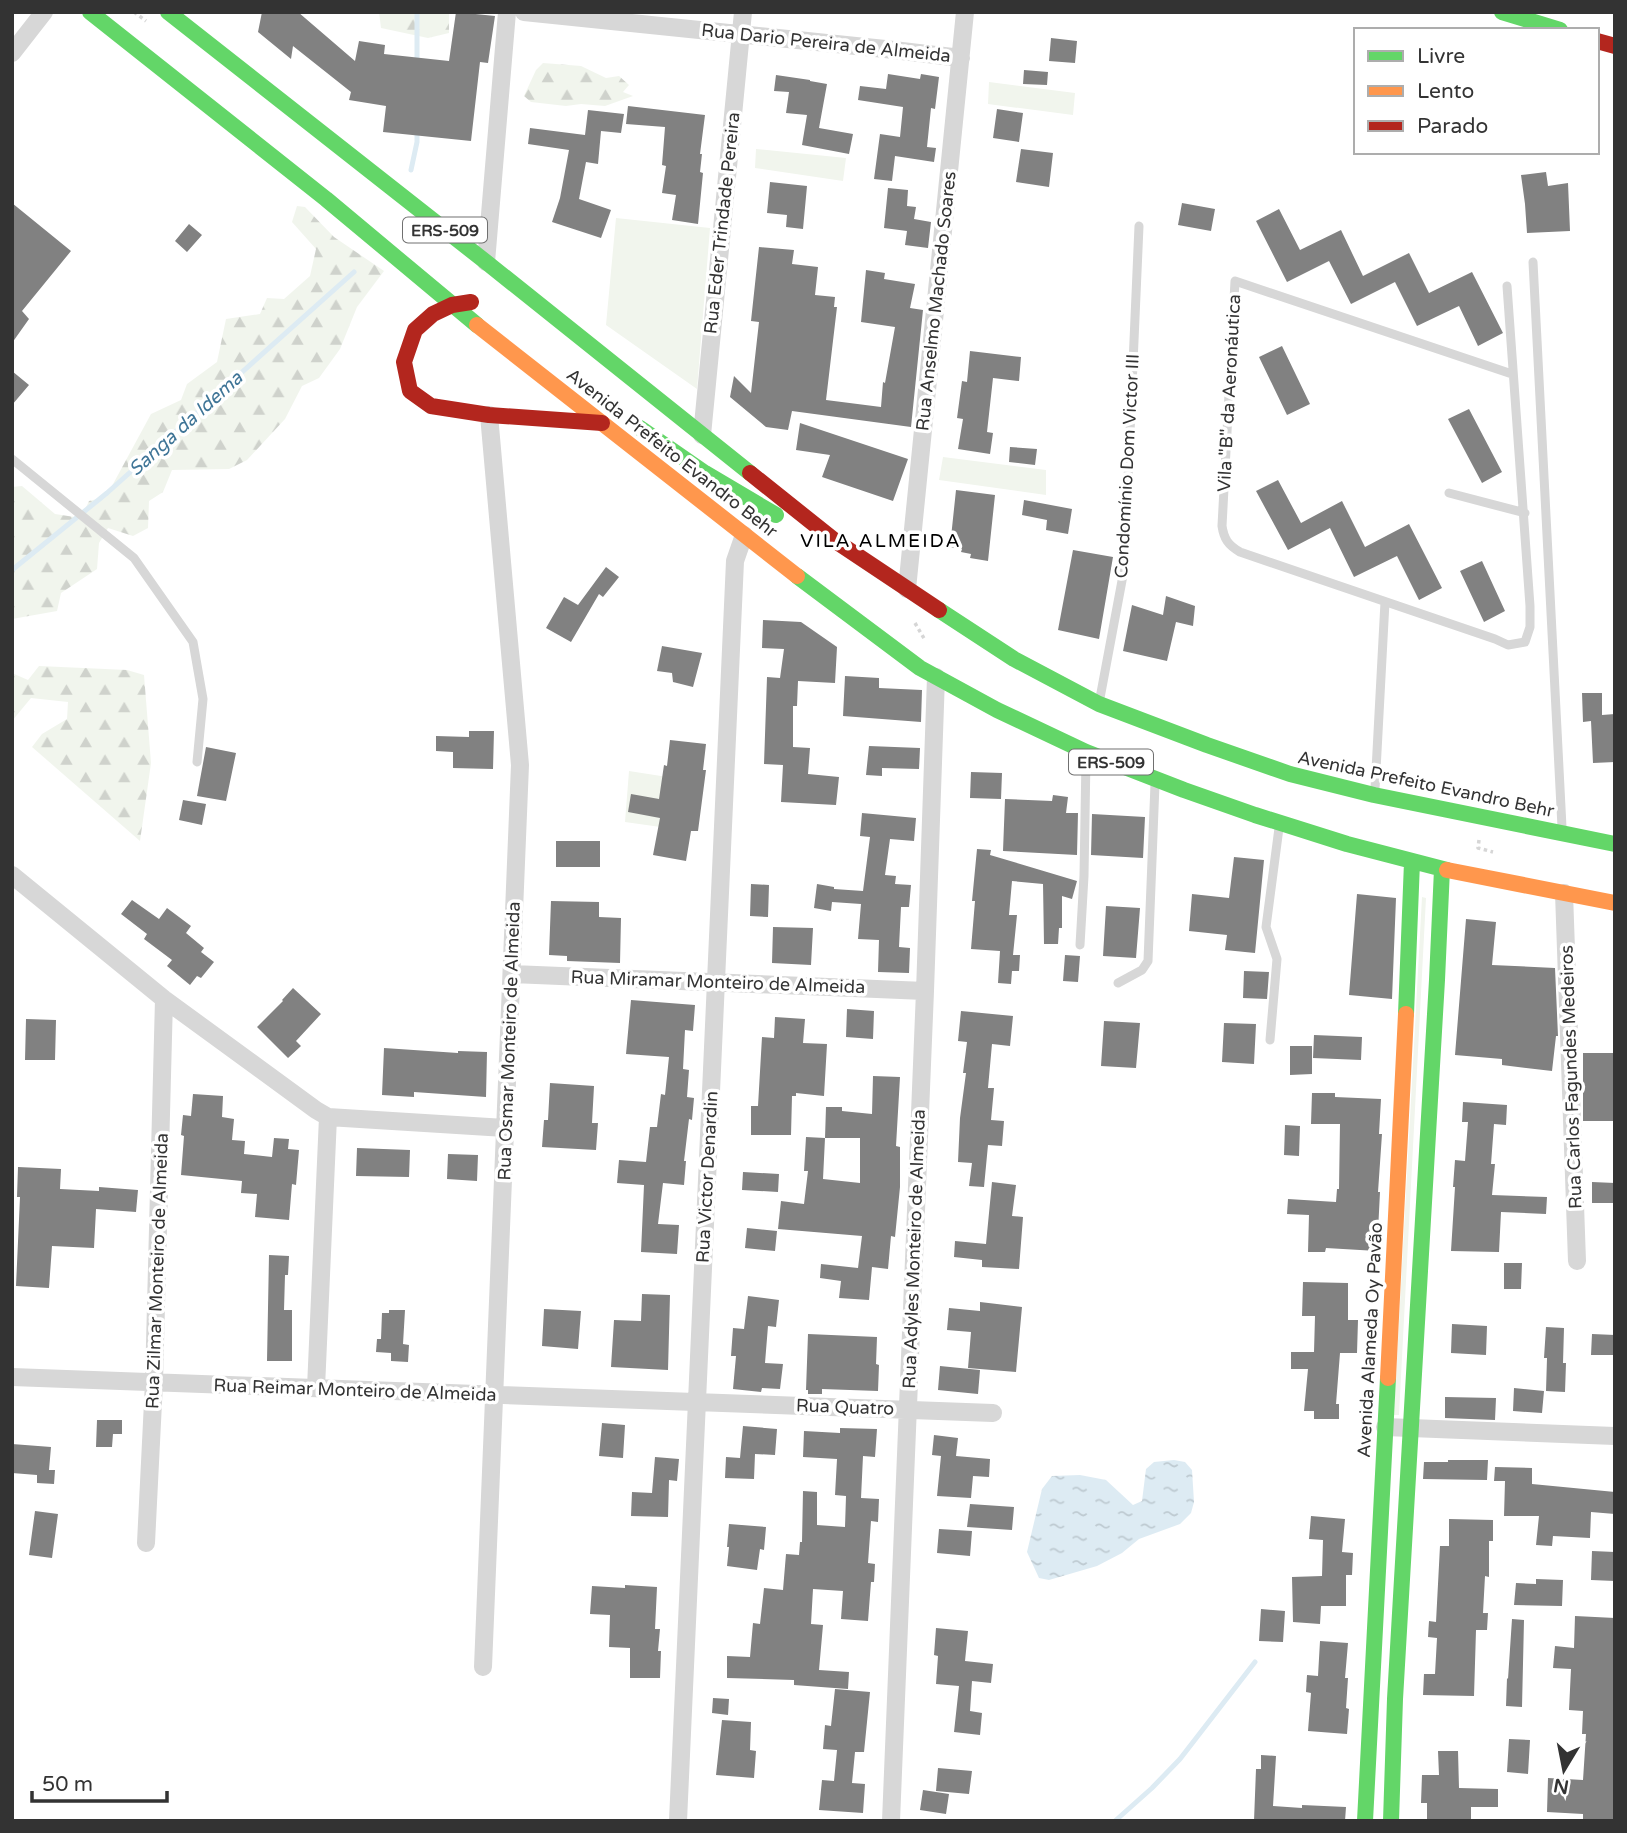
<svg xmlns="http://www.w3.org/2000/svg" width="1627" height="1833" font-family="'Varela Round',sans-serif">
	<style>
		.green { fill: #f1f5ed }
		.forest { fill: url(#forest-firs) }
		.water { fill: url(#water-ripples) }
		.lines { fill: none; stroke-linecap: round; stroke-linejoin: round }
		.stream { stroke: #ddebf3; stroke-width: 5 }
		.building { fill: #818181 }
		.path { stroke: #d6d6d6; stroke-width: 3.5; stroke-dasharray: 3.5 3.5; stroke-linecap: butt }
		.lane { stroke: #d7d7d7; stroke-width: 9 }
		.street { stroke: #d7d7d7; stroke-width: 18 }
		.fast { stroke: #63d668; stroke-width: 16 }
		.slow { stroke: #ff974d; stroke-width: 16 }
		.jam { stroke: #b3261e; stroke-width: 16 }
		.labels { text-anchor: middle; stroke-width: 7; stroke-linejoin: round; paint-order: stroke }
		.shield { fill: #fff; stroke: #707070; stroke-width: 2 }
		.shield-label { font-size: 16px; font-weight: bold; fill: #333 }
		.street-label { font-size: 18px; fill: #333; stroke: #fff }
		.water-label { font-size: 19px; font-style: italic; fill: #3f7597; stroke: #fff }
		.neighbourhood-label { font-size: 19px; letter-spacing: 2px; fill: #000; stroke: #fff }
	</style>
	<defs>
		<pattern id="forest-firs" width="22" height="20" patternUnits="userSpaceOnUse" patternTransform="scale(1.75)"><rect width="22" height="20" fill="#f1f5ed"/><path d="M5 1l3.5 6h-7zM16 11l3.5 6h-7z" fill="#cfd2cc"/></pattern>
		<pattern id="water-ripples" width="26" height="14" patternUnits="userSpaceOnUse" patternTransform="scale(1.75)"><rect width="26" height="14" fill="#ddebf3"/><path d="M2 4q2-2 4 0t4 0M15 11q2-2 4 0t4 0" fill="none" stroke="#becad1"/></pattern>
	</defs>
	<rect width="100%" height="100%" fill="#fff"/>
	<!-- green -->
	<path class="green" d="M989 82 1075 93 1073 115 988 104Z
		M756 149 846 158 843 181 755 168Z
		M616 218 710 228 697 389 606 325Z
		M943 457 1046 470V495L939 480Z
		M629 771 693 781 689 831 625 822Z
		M1422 897 1426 898 1399 1415H1394Z"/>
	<!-- forest -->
	<path class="forest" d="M379 12H415L417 15 420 12H449V33L428 38 381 28Z
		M543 63 581 66 606 78 619 76 629 85 623 92 633 96 605 106 581 104 566 106 531 102 524 96 536 70Z
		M297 206 305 207 334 237 384 271 357 307 340 349 319 378 302 386 285 419 247 460 229 469 172 470 163 492 149 501 148 528 133 536 108 528 99 543 97 569 61 593 57 611 12 619V487L22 486 55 514 81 518 89 501 106 497 151 414 181 400 187 384 217 362 226 319 260 314 267 298 284 299 310 276 316 249 292 222Z
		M39 666 127 670 144 675 151 763 140 841 32 747 42 734 67 719 68 702 31 698 12 721V673L28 680Z"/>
	<!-- water -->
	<path class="water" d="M1174 1460 1185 1462 1192 1470 1194 1502 1191 1513 1180 1524 1139 1539 1122 1553 1097 1566 1049 1580 1039 1578 1027 1552 1042 1489 1052 1476 1080 1475 1106 1480 1133 1505 1142 1501 1146 1469 1154 1462Z"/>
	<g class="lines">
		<!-- stream -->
		<path class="stream" d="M417 62V12
			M411 170 417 142V131
			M12 570 107 493 354 272
			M1115 1821 1152 1788 1180 1759 1255 1662"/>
	</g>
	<!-- building -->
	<path class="building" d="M262 12H298L355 61 359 41 385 45 384 54 449 61 456 12 495 16 488 63 480 62 471 141 383 132 386 106 349 100 351 92 293 46 291 59 258 32Z
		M1051 38 1077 41 1075 63 1049 61Z
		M1024 70 1048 72 1047 85 1023 84Z
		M888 74 920 79 921 74 939 77 935 109 931 108 927 147 936 148 934 162 895 156 892 181 874 179 880 134 900 137 903 107 858 100 860 86 886 89Z
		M776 75 810 80V81L827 84 819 128 853 134 849 154 802 145 807 115 786 113 789 92 774 91Z
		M628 106 705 115 700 154H702L700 172 703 173 698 224 672 220 676 195 662 193 666 166 662 165 665 127 626 124Z
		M997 109 1023 113 1019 142 993 138Z
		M588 110 624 114 621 133 601 131 598 164 586 162 579 199 611 210 601 238 552 222 560 198 569 150 528 144 530 128 585 135Z
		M1021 149 1053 153 1049 187 1016 182Z
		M1546 172 1548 186 1568 183 1570 231 1527 233 1525 204 1521 175Z
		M770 182 807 186 803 229 786 227 787 215 767 213Z
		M888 188 908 190 907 206 916 207 914 219 931 222 928 248 905 245 907 231 884 228Z
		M12 203 71 251 22 311 29 319 12 343Z
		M1182 203 1215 209 1211 231 1178 225Z
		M1279 209 1300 250 1341 230 1363 276 1409 253 1429 293 1472 272 1503 333 1478 346 1459 306 1417 326 1395 282 1351 304 1329 261 1287 282 1256 221Z
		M189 224 202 235 187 252 175 241Z
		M759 247 794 250 792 264 818 267 815 295 835 297 834 307H837L826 400 881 407 883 382 885 383 895 327 861 322 866 270 885 273 884 279 915 284 910 308 923 310 911 427 792 411 788 430 766 427 730 397 734 376 751 393 759 322 751 321Z
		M1282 346 1310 404 1287 415 1259 357Z
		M970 351 1021 357 1019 381 993 378 987 432 993 433 990 454 958 449 963 419 957 418 962 381 967 382Z
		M12 371 29 385 12 405Z
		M1469 409 1502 472 1482 483 1448 419Z
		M800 423 908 459 893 501 822 477 830 455 796 450Z
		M1010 447 1037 449 1035 465 1009 462Z
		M1278 480 1301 523 1342 501 1365 547 1409 524 1442 588 1419 600 1397 556 1354 577 1330 528 1288 550 1256 491Z
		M956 490 995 495 988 561 970 558 971 554 961 552 962 549 950 547Z
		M1024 500 1072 509 1068 534 1046 530 1047 520 1022 515Z
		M1073 550 1113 557 1099 639 1058 630Z
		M1482 561 1505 611 1484 622 1460 571Z
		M606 567 619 577 603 597 599 594 571 642 546 628 564 597 578 605Z
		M1166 596 1195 606 1193 626 1176 622 1167 661 1123 651 1132 605 1163 615Z
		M763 620 801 622 837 647 835 683 798 681 797 706H793V747L810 748 808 774 839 777 836 805 781 802 783 765 764 764 767 677 780 678 784 649 762 648Z
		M662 646 702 653 693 687 673 682 672 673 657 671Z
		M845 676 879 678V688L922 690 921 722 843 716Z
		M1582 693H1602V715L1615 714V762L1593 763 1591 721 1583 722Z
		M469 731H494L493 769 453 768V752L436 751V736L469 737Z
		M670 740 706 744 703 770H706L698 831H691L686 861 653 855 660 818 628 812 631 794 659 799 664 765 667 766Z
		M869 746 920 748 919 769 882 768V776L866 775Z
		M206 747 236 753 226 801 197 796Z
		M971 772 1002 773 1001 799 970 798Z
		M1053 795 1068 797 1066 813H1078L1077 855 1003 851 1005 799 1052 801Z
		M183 800 206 804 202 825 179 820Z
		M862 813 916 818 914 841 890 839 885 875 896 876 895 884 911 885 909 907H901L899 947 910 948 909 973 878 972 879 940 858 939 861 904 832 902 831 911 814 908 817 884 834 887V889L863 891 870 837 860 836Z
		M1092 814 1145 817 1143 858 1091 855Z
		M556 841H600V867H556Z
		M977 849 991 850 990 855 1077 881 1072 899 1062 896V928H1059L1058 944H1044L1043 884 1012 881 1009 915H1017L1013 955H1020L1019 971H1012L1011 984 998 983 1000 951 971 949 975 901H972Z
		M1234 857 1264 860 1255 953 1225 950 1227 935 1189 931 1192 894 1229 898Z
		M751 884 769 885 768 917 750 916Z
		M1357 894 1396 898 1392 999 1349 995Z
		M132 900 159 919 167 908 191 926 186 933 204 948 201 952 214 962 201 978 197 976 190 985 167 966 172 960 144 939 147 934 121 914Z
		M551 901 599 902V917L621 918 620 963 567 961V956L549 955Z
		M1106 906 1140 908 1136 958 1103 956Z
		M1466 919 1496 922 1492 965 1555 968 1558 1036H1556L1552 1071 1502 1065V1059L1455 1055Z
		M773 927 813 928 811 965 772 963Z
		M1065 955 1080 956 1078 982 1063 981Z
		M1244 971 1269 972 1267 999 1243 998Z
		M293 988 321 1014 296 1041 301 1046 288 1058 257 1027 283 1001 282 1000Z
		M631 1000 695 1005 693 1031 685 1030 683 1069 689 1070 687 1097 694 1098 692 1120 689 1119 684 1161H686L684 1185 663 1183 658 1224 679 1225 677 1254 641 1252 644 1185 617 1183 619 1160 646 1162 650 1127H657L661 1094 665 1095 669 1057 626 1054Z
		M847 1009 874 1011 873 1039 846 1037Z
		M961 1011 1013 1016 1010 1046 992 1044 988 1088H994L991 1120 1004 1121 1002 1146 988 1145 984 1187 969 1186 972 1163 958 1162 960 1118 966 1073H963L967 1042 958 1041Z
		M775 1017 805 1019 803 1043 827 1044 824 1096 796 1093V1096H792L791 1135H751V1106H758L762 1037 774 1038Z
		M26 1019 56 1020 55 1060H25Z
		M1104 1021 1140 1023 1136 1068 1101 1066Z
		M1224 1023 1256 1024 1254 1064 1222 1062Z
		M1314 1035 1362 1037 1361 1060 1313 1058Z
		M1290 1046H1312V1074L1290 1075Z
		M384 1048 458 1053V1051L487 1052 486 1097 414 1092V1097L382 1095Z
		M1583 1053H1615V1121H1583Z
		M873 1076 900 1077 896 1146 900 1147V1187L895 1237 891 1236 888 1269 872 1267 869 1300 839 1298 841 1281 820 1278 821 1264 858 1268 862 1236 778 1229 781 1201 804 1204 808 1171H804L806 1137 825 1138 823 1179 860 1183V1138H825L826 1107H842V1111L872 1114Z
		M550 1083 594 1086 592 1123H598L596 1150 542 1147 544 1120H548Z
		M1312 1093H1335V1097L1381 1099 1379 1134H1382L1378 1192H1380L1377 1251 1326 1248 1325 1252H1308L1309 1215 1287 1214 1288 1199 1336 1202 1337 1189H1339L1340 1124H1311Z
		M193 1094 223 1096 222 1117 234 1119 232 1140 245 1141 244 1154 272 1157 274 1138 289 1139 288 1149 299 1150 296 1185 292 1184 289 1220 255 1217 257 1194 241 1193 242 1181 181 1175 184 1136 181 1135 183 1115 191 1116Z
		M1463 1102 1507 1105 1506 1125 1494 1124 1491 1164H1495L1492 1195 1547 1197 1546 1214 1501 1212 1499 1252 1451 1251 1455 1187H1453L1455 1160 1465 1161 1468 1122H1462Z
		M1285 1125 1300 1126 1299 1156 1284 1155Z
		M357 1148 410 1150 409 1177 356 1176Z
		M448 1154 478 1155 477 1181 447 1179Z
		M18 1167 61 1169 60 1189 99 1191V1187L138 1190 136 1212 96 1209 94 1248 52 1246 49 1288 16 1286 20 1197H17Z
		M743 1172 779 1174 778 1192 742 1190Z
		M992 1182 1016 1185 1012 1216 1023 1217 1019 1269 982 1267V1260L954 1257 955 1241 986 1244Z
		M1592 1182 1615 1183V1203H1592Z
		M747 1228 777 1231 775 1251 745 1248Z
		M269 1255 289 1256 288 1275H285L284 1310H292V1361H267Z
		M1504 1263H1522L1521 1289H1504Z
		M1303 1282 1348 1283V1320H1358L1357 1353H1340L1336 1404H1339V1419H1314V1411H1304L1308 1369H1291V1352H1314L1315 1316H1302Z
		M642 1294 670 1295 668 1370 611 1367 614 1320 641 1321Z
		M748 1296 779 1300 776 1327 768 1326 765 1363 783 1364 780 1389 762 1388 761 1392 733 1389 736 1356H731L733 1328 744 1329Z
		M980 1302 1022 1307 1016 1372 968 1368 971 1332 947 1330 949 1308 980 1311Z
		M544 1309 581 1311 578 1349 542 1346Z
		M389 1310H405L403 1344 409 1345 408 1362 391 1361V1353L376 1352 377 1339H381L382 1313H389Z
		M1452 1324 1487 1326 1486 1355 1451 1353Z
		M1546 1327 1564 1328 1563 1363H1566L1565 1392 1546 1391 1547 1358H1544Z
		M808 1334 877 1337 876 1364 879 1365 878 1391 822 1389V1394H808V1390H806Z
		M1592 1334 1615 1335V1355H1591Z
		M940 1366 980 1370 978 1394 938 1390Z
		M1514 1388 1544 1391 1542 1413 1513 1411Z
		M1445 1397 1496 1398 1495 1420 1445 1418Z
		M97 1420H122V1434H113L112 1447H96Z
		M602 1423 625 1425 623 1458 599 1456Z
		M743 1426 777 1429 775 1455 755 1454 754 1479 725 1478 726 1457 740 1458Z
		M840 1428 877 1429 875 1457 863 1456 861 1498 879 1499 878 1522 871 1521 868 1563 875 1564 874 1582H871L868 1621 841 1619 843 1591 813 1589 811 1624 823 1625 819 1670 849 1672 848 1689 794 1685V1680L727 1678V1656L750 1657 753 1623 760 1624 764 1588 783 1590 786 1554 799 1555 800 1542H802L803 1491 817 1492V1525L845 1527 846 1496 835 1495 837 1459 803 1457 804 1431 840 1433Z
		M934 1435 958 1438 956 1456 990 1459 989 1477 973 1476 971 1498 937 1496 941 1456 932 1455Z
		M12 1444 51 1447 49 1470H55L54 1484 37 1483V1475L12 1473Z
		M655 1457 679 1459 677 1481 669 1480 668 1517 631 1516 632 1492 652 1493Z
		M1448 1460H1488L1487 1480 1423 1479 1424 1462H1448Z
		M1495 1467 1532 1468V1484L1615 1492V1514L1591 1512 1590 1538 1553 1536 1552 1546 1536 1545 1539 1516H1504L1505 1481H1494Z
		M970 1504 1014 1507 1012 1530 967 1527Z
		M35 1511 58 1514 52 1558 29 1555Z
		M1311 1516 1345 1519 1342 1552 1353 1553 1352 1575H1346V1606H1321L1320 1624 1293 1622 1292 1577 1322 1576 1323 1540 1309 1539Z
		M1449 1519 1493 1520V1541H1489V1577L1485 1576 1483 1613H1488L1487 1630H1476L1474 1696 1423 1695 1424 1674H1435L1437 1638 1428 1637 1429 1621 1436 1622 1440 1546H1449Z
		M729 1524 766 1527 764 1550 760 1549 757 1570 727 1566 729 1547H727Z
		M939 1529 972 1531 970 1556 937 1553Z
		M1592 1551 1615 1552V1581L1591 1580Z
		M1536 1579 1563 1580 1562 1606 1514 1605 1516 1583 1536 1584Z
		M625 1585 657 1587 655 1629H660L658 1651H661L660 1678H630V1648L609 1647 610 1615 590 1614 592 1586 625 1588Z
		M1261 1609 1285 1611 1283 1642 1259 1641Z
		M1575 1616 1615 1618V1821H1583V1814L1547 1812 1548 1778 1583 1780 1586 1734H1582L1583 1711 1569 1710 1571 1669 1553 1668 1555 1646 1574 1648Z
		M1512 1619 1524 1620 1522 1707 1506 1706 1507 1678 1508 1679Z
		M936 1628 968 1631 965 1661 993 1664 991 1683 972 1681 970 1711 982 1713 980 1735 954 1732 959 1686 936 1684 938 1656 934 1655Z
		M1320 1641 1348 1643 1345 1678H1348L1346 1708 1349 1709 1347 1734 1308 1731 1311 1693 1306 1692 1307 1675 1318 1676Z
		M835 1689 870 1692 864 1752H855L852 1783 865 1784 863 1813 819 1810 822 1780 834 1781 837 1750 823 1749 825 1725 831 1726Z
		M713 1698 729 1699 728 1715 712 1713Z
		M722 1720 751 1722 750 1750 756 1751 754 1778 716 1775Z
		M1509 1739 1530 1740 1528 1774 1507 1772Z
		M1438 1751H1458L1459 1788 1498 1789V1807H1471V1821H1427V1803H1421L1422 1775H1439Z
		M1261 1755 1276 1756 1273 1806 1302 1808V1805L1346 1807 1345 1821H1254L1256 1769H1261Z
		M938 1768 972 1771 969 1794 936 1791Z
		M923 1790 949 1794 946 1814 920 1810Z"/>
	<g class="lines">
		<!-- path -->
		<path class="path" d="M134 12 146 21
			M915 623 925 640
			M1479 840 1478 848 1493 852"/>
		<!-- lane -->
		<path class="lane" d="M1533 262 1562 827
			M1507 286 1530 606V627L1525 642 1508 645 1495 639 1240 552C1228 545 1224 539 1222 526L1235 281 1512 374
			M12 459 134 558 193 642 203 699 197 762
			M1449 493 1525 513
			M1100 698 1124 570 1139 226
			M1375 789 1385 602
			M1080 945 1084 876 1086 758
			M1118 983 1142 970 1148 961 1155 784
			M1270 1040 1277 959 1266 927 1279 828"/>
		<!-- street -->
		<path class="street" d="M524 12 885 49 961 58
			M12 53 44 12
			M486 262 507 12
			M702 435 743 12
			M907 589 965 12
			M12 875 164 999 316 1110 328 1117 505 1128
			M1564 893 1577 1261
			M512 974 925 991
			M12 1377 993 1413
			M316 1388 328 1117
			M1385 1427 1615 1436
			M146 1543 154 1382 164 999
			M483 1667 520 765 489 415
			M678 1821 735 561 744 535
			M891 1821 925 991 936 677"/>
		<!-- fast -->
		<path class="fast" d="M90 12 326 199 477 325
			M168 12 486 262 750 473
			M1502 12 1560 30
			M640 428 705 473 776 515
			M797 576 920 668 997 710 1086 752 1184 790 1255 815 1347 844 1447 870
			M939 610 1014 659 1099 704 1207 745 1290 774 1374 795 1615 844
			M1406 1014 1412 862
			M1365 1821 1388 1378
			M1391 1821 1395 1699 1437 980 1442 869"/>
		<!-- slow -->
		<path class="slow" d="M477 325 797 576
			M1447 870 1615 903
			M1388 1378 1406 1014"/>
		<!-- jam -->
		<path class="jam" d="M1597 41 1615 46
			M471 302 452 305 433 314 415 330 404 362 410 391 431 406 489 415 602 423
			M750 473 834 540 939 610"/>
	</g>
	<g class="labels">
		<!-- shield labels -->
		<g class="shield">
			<rect x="403" y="217.5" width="84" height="25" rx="5"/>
			<rect x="1069" y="749.5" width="84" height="25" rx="5"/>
		</g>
		<g class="shield-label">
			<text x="445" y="236">ERS-509</text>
			<text x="1111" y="768">ERS-509</text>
		</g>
		<!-- street labels -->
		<g class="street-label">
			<text transform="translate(826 43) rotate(6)" y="6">Rua Dario Pereira de Almeida</text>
			<text transform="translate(722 223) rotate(-84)" y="6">Rua Eder Trindade Pereira</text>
			<text transform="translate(936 301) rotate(-84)" y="6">Rua Anselmo Machado Soares</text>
			<text transform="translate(1229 393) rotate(-87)" y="6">Vila "B" da Aeronáutica</text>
			<text transform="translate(672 453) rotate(38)" y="6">Avenida Prefeito Evandro Behr</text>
			<text transform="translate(1127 466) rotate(-87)" y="6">Condomínio Dom Victor III</text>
			<text transform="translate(1426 784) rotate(12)" y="6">Avenida Prefeito Evandro Behr</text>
			<text transform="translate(718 982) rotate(2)" y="6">Rua Miramar Monteiro de Almeida</text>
			<text transform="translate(509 1041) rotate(-88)" y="6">Rua Osmar Monteiro de Almeida</text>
			<text transform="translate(1571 1077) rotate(-92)" y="6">Rua Carlos Fagundes Medeiros</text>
			<text transform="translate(707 1177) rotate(-87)" y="6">Rua Victor Denardin</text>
			<text transform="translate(914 1249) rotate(-88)" y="6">Rua Adyles Monteiro de Almeida</text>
			<text transform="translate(157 1271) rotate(-88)" y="6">Rua Zilmar Monteiro de Almeida</text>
			<text transform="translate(1370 1340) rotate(-87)" y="6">Avenida Alameda Oy Pavão</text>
			<text transform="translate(355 1390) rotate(2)" y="6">Rua Reimar Monteiro de Almeida</text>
			<text transform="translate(845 1407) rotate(2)" y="6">Rua Quatro</text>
		</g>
		<!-- water labels -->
		<g class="water-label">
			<text transform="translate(185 423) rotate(-42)" y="7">Sanga da Idema</text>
		</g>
		<!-- neighbourhood labels -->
		<g class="neighbourhood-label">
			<text x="881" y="547">VILA ALMEIDA</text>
		</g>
	</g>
	<!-- border -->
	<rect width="1627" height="1833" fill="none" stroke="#333333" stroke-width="28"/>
	<!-- legend -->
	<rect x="1354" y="28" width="245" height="126" fill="#ffffff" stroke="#adadad" stroke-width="2"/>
	<rect x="1368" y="51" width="35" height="10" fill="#63d668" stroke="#adadad" stroke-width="2"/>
	<text x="1417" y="63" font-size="21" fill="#333333">Livre</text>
	<rect x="1368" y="86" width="35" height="10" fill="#ff974d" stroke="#adadad" stroke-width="2"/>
	<text x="1417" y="98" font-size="21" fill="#333333">Lento</text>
	<rect x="1368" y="121" width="35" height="10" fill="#b3261e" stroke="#adadad" stroke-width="2"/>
	<text x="1417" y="133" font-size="21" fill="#333333">Parado</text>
	<!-- north arrow -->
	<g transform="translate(1564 1770) rotate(190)" stroke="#ffffff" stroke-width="5" paint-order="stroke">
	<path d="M0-5L12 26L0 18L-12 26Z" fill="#333333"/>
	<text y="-10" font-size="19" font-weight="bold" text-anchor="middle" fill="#333333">N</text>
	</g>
	<!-- scale -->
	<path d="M32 1791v10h135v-10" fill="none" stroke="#333333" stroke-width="3.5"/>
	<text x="42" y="1791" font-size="21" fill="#333333" stroke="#ffffff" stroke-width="5" paint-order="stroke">50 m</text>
</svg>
